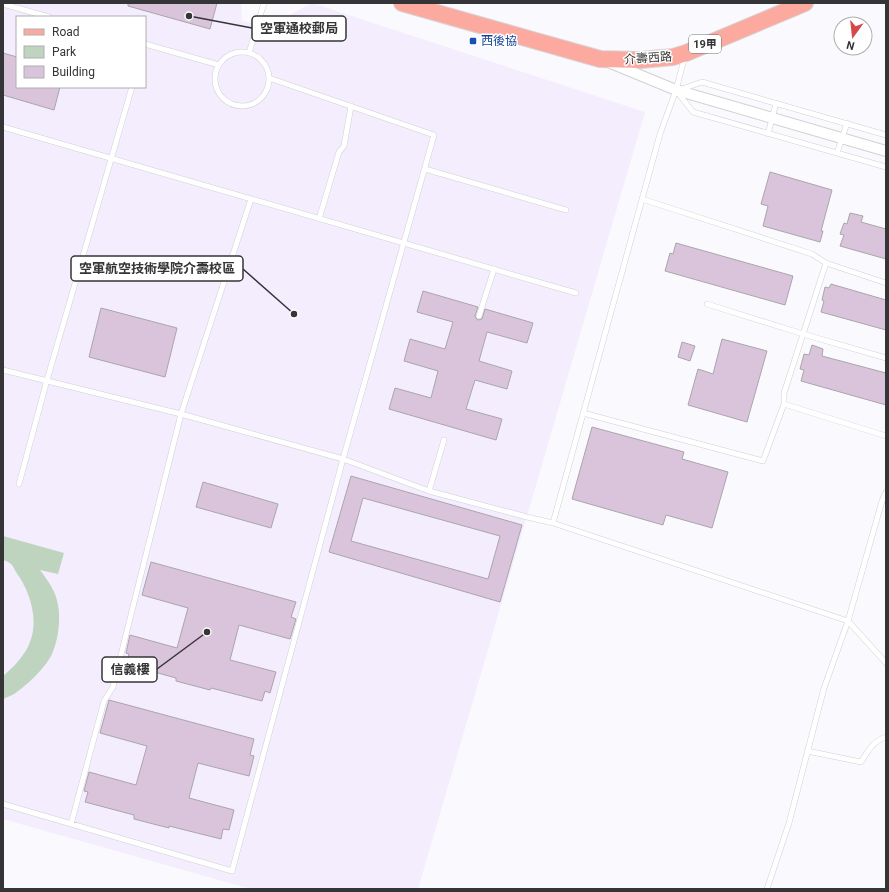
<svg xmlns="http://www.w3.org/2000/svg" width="889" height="892" font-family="Roboto,'Noto Sans TC',sans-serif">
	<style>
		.education { fill: #f3edfe; fill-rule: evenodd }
		.green { fill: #bfd4bf }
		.building { fill: #dac4dc; stroke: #a9a6aa; fill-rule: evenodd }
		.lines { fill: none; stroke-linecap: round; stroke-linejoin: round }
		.lane-casing { stroke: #d1d0d4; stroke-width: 6 }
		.street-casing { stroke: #d1d0d4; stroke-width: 12 }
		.primary-casing { stroke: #d7d6d7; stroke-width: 18 }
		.lane { stroke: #fff; stroke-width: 5 }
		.street { stroke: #fff; stroke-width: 10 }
		.primary { stroke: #fcaaa0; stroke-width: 16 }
		.transit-dot { fill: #1a4fb4; stroke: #fff; stroke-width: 1.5 }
		.labels { text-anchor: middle; stroke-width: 3; stroke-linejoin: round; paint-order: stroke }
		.shield { fill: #fff; stroke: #727172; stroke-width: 1 }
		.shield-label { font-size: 11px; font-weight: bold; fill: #353436 }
		.transit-label { font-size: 12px; fill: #164399; stroke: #fff; text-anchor: start }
		.street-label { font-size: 12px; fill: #353436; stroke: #fff }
		.leader { fill: none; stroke: #353436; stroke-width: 1.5 }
		.callout-dot { fill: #353436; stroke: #fff; stroke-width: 1.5 }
		.callout { fill: #fff; stroke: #353436; stroke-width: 1.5 }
		.callout-label { font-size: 13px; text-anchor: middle; font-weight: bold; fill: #353436 }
	</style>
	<rect width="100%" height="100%" fill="#faf9fe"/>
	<!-- education -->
	<path class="education" d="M3 3H241L242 21 257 24 275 30 288 16 312 3 645 112 418 889H251L3 819ZM17 17H145V87H17Z"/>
	<!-- green -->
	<path class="green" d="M3 536 64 553 58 574 40 570C48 581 56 591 58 605 61 620 58 642 51 656 44 669 26 686 14 694 11 696 7 697 3 699V676C13 668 26 654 30 642 39 620 30 591 16 572 15 570 13 566 11 564 9 562 6 561 3 560Z"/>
	<!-- building -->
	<path class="building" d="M128 3H217L210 29 128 6Z
		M3 53 17 57V87H60L54 110 3 95Z
		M770 172 832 190 821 231H823L820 242 763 226 768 206 761 204Z
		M850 213 863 216 861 222 886 229V259L840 246 844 235 840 234 844 223 847 224Z
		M676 243 793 276 785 305 665 271 670 253 673 254Z
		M831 284 886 300V330L821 312 824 301 822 300 825 287 829 288Z
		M423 291 478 307 475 316 476 318 478 320 482 319 485 309 533 323 527 343 487 332 479 361 512 371 507 389 475 380 466 409 502 419 496 440 389 409 395 388 431 398 438 371 404 361 410 339 445 349 453 322 417 312Z
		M101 308 177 328 165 377 89 357Z
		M722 339 767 351 747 422 688 405 698 369 713 374Z
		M682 342 695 346 690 361 678 357Z
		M812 345 823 349 822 356 886 373V405L801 381 804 370 800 369 804 354 809 355Z
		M592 427 684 452 682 459 728 472 712 528 666 515 663 525 572 499Z
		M351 476 522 525 500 602 329 552ZM363 498 500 536 488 579 351 541Z
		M203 482 278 504 271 528 196 507Z
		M151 562 296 602 291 617 296 619 290 639 239 625 230 660 276 672 270 693 265 691 262 701 211 688 210 690 176 681V678L126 664 129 654 126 653 130 635 177 648 188 608 142 595Z
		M109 700 254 739 250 755 254 756 249 776 198 763 189 798 234 810 229 830 223 829 221 839 169 826V828L134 819V815L85 802 88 792 84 791 89 772 136 785 147 746 100 733Z"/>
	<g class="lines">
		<defs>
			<path id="lane" d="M3 4 49 17
				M145 44 219 65
				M215 79a27 27 0 1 1 54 0a27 27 0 1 1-54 0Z
				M249 53 264 3
				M685 56 676 90 660 134 553 523 848 621 886 663
				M679 90 702 82 886 135
				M678 93 693 112 886 167
				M3 127 576 293
				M768 134 776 103
				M837 153 847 123
				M425 169 566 210
				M642 199 812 254 826 263 886 283
				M319 219 339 152 344 146 351 106
				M707 304 803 334 886 358
				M479 316 494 269
				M3 370 181 414 343 459 429 491 527 517 553 523
				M784 404 886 436
				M583 413 763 461 784 404V393L826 263
				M19 484 47 380 132 87
				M429 491 444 440
				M807 751 861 762C868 751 873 741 886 737
				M3 804 232 871 343 459 434 135 269 78
				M71 824 104 701 113 687 181 414 251 199
				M767 889 789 823 824 688 848 621 882 501 886 492"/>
			<path id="street" d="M608 62 676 90 886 151"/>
			<path id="primary" d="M402 3 600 59 641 60 673 57 686 53 805 3"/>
		</defs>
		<!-- lane casing -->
		<use href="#lane" class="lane-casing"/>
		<!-- street casing -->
		<use href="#street" class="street-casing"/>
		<!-- primary casing -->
		<use href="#primary" class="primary-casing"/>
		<!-- lane -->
		<use href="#lane" class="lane"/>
		<!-- street -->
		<use href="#street" class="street"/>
		<!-- primary -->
		<use href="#primary" class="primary"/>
	</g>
	<!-- markers -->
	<rect class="transit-dot" x="469" y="37" width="8" height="8" rx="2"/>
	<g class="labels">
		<!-- shield labels -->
		<rect class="shield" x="689" y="35" width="32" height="18" rx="3"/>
		<g class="shield-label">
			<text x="705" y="48">19甲</text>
		</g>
		<!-- transit labels -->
		<g class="transit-label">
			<text x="481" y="45">西後協</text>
		</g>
		<!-- street labels -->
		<g class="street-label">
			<text transform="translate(648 58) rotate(-4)" y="4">介壽西路</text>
		</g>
	</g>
	<!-- callouts -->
	<path class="leader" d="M189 16L252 28M294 314L243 269M207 632L157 669"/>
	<g class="callout-dot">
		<circle cx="189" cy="16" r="4"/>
		<circle cx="294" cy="314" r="4"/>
		<circle cx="207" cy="632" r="4"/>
	</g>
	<g class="callout">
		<rect x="252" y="16" width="94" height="25" rx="4"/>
		<rect x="71" y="256" width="172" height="25" rx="4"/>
		<rect x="102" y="657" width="55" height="25" rx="4"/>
	</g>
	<g class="callout-label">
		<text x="299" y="33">空軍通校郵局</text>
		<text x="157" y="273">空軍航空技術學院介壽校區</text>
		<text x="130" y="674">信義樓</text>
	</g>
	<!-- border -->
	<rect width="889" height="892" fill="none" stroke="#353436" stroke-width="8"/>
	<!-- legend -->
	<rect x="16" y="16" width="130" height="72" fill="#ffffff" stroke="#aeaeaf"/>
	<rect x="24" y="29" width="20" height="6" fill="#fcaaa0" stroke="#aeaeaf"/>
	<text x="52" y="36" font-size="12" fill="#353436">Road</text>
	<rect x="24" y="46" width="20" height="12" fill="#bfd4bf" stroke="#aeaeaf"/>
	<text x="52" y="56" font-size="12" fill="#353436">Park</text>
	<rect x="24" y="66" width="20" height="12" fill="#dac4dc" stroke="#aeaeaf"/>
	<text x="52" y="76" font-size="12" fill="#353436">Building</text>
	<!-- north arrow -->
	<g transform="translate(853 36) rotate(195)"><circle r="19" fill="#ffffff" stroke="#aeaeaf"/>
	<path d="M0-3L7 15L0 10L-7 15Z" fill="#d64748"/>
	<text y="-6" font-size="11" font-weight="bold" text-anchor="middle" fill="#353436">N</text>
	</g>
</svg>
